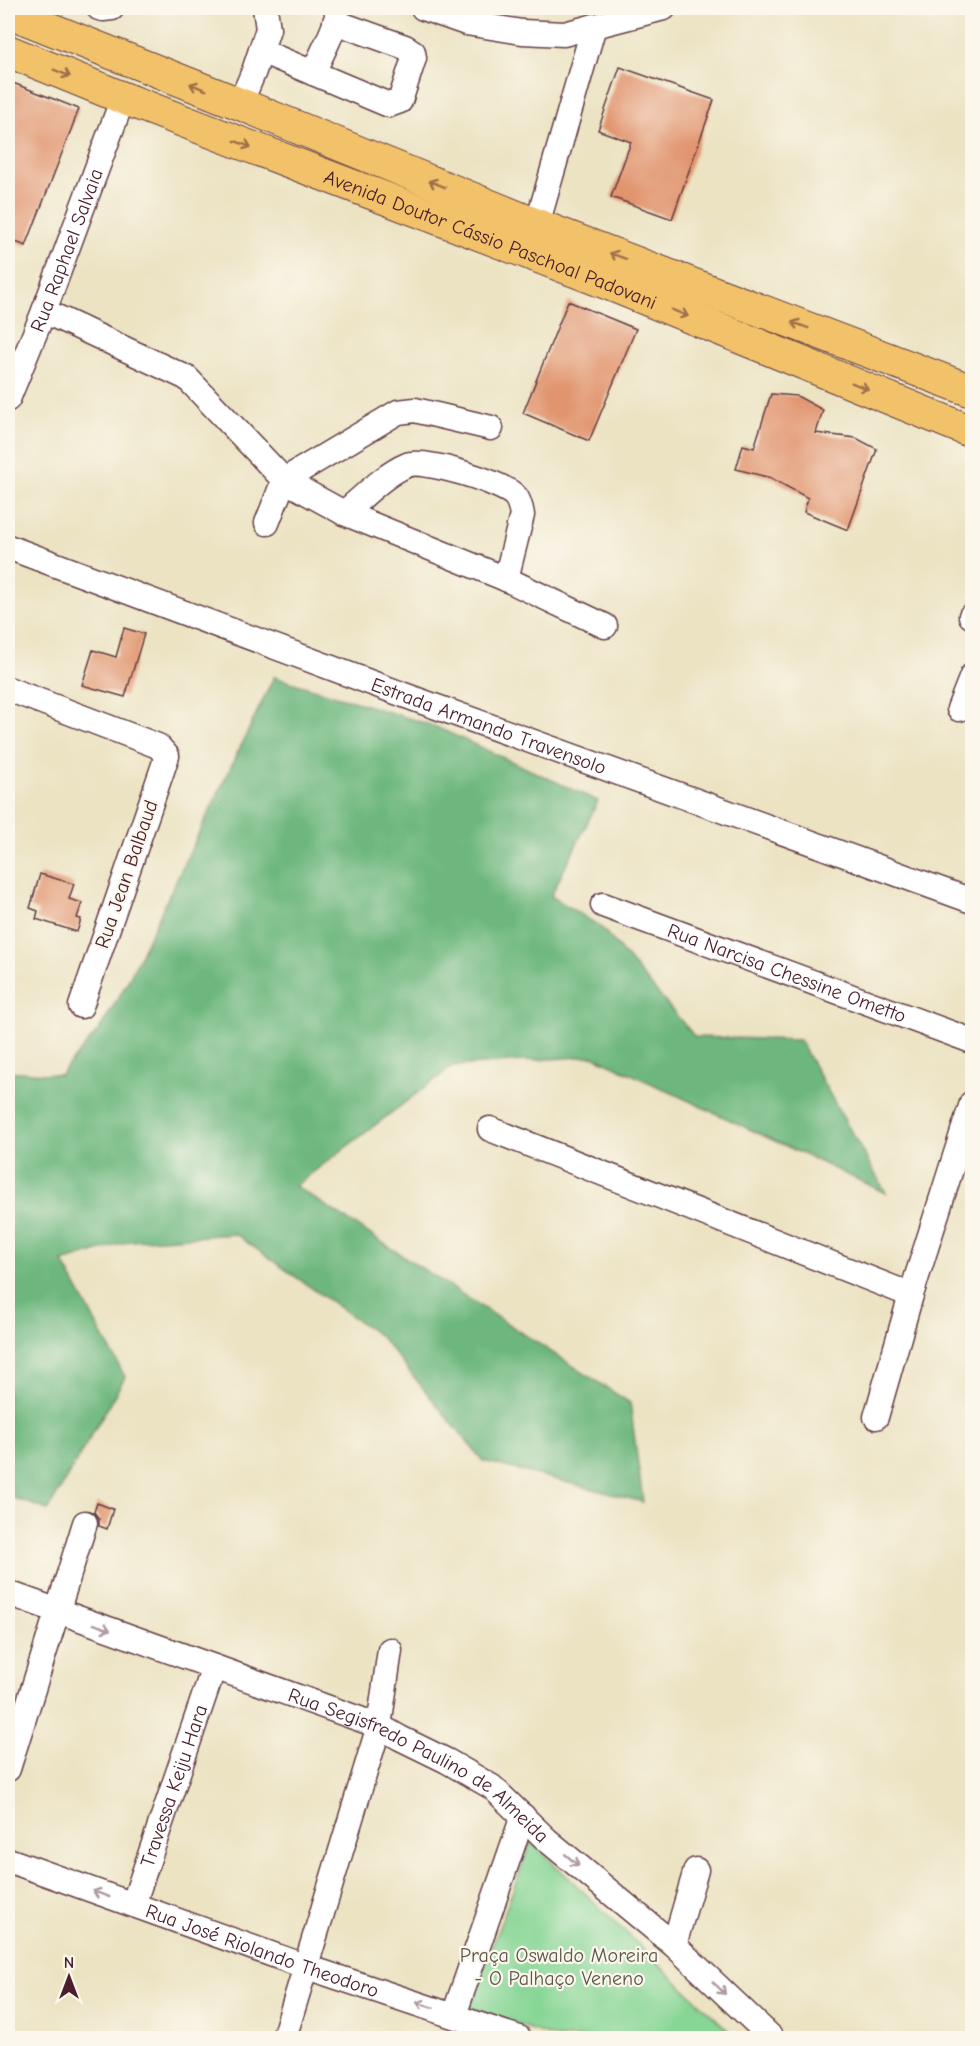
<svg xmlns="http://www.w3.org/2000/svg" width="980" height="2046" font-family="'Comic Neue',sans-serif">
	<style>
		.green { fill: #87d695; stroke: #687a60; stroke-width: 1.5 }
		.forest { fill: #6db77e; stroke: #5c6b54; stroke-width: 1.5 }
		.building { fill: #e1946e }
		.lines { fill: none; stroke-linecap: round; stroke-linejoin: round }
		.minor-casing { stroke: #623c42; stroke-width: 27 }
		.major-casing { stroke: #623c42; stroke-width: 34 }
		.minor { stroke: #fff; stroke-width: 24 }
		.major { stroke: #f2c26a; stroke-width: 32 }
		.oneway { stroke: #9e704a }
		.oneway2 { stroke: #ae9aa0 }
		.labels { text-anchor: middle; stroke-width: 4.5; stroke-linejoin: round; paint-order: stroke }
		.street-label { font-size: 20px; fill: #4a1f2b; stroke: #fbf7ec }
		.park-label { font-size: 20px; fill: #5c564b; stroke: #fbf7ec }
	</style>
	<rect width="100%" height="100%" fill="#fbf7ec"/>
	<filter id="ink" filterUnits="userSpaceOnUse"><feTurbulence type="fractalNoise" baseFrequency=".0167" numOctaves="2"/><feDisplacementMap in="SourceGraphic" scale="12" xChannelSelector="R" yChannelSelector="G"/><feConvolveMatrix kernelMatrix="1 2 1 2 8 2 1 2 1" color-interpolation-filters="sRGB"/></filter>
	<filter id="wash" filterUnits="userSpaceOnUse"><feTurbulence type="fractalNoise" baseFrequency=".008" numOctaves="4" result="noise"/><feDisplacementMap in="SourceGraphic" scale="24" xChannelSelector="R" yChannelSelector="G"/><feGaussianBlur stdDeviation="1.35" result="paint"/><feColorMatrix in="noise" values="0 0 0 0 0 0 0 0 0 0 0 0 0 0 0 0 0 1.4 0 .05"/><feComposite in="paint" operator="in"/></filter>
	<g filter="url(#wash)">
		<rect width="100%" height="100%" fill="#ece3c3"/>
		<!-- green -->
		<path class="green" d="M531 1842 736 2038H557L469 2008Z"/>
		<!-- forest -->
		<path class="forest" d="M274 677 434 726 598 801 551 896 601 927 695 1037 799 1040 886 1193 593 1056 453 1066 295 1186 630 1403 643 1502 483 1461 381 1337 235 1234 130 1241 63 1262 125 1377 48 1510 8 1496V1071L60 1075 99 1030 126 985Z"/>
		<g id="blocks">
			<!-- building -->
			<path class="building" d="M620 67 714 100 672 219 611 197 631 142 598 130Z
				M8 81 79 109 26 246 8 239Z
				M568 301 636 329 589 441 523 413Z
				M771 394 797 396 823 410 816 433 856 438 877 449 848 530 804 512 808 498 771 478 736 469 743 445 754 448Z
				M124 628 144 634 125 697 82 685 93 650 116 657Z
				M40 874 74 884 69 899 82 903 77 918 81 919 77 932 36 919 38 911 30 908Z
				M97 1503 113 1509 107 1529 99 1526V1519L94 1512Z"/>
		</g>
	</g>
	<g filter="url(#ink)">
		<use href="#blocks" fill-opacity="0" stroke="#623c42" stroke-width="1.5"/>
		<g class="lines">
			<defs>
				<g id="minor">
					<path d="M99 8 103 9 112 8"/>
					<path d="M423 8 466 23 522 32 564 34 664 8"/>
					<path d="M261 51 389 105 400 101 414 58 413 52 405 47 335 22"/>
					<path d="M313 73C319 58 341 21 336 8"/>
					<path d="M240 104 254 71 268 29 265 8"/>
					<path d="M537 225 594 26"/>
					<path d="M44 311 187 378 284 480 344 513C362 498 385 474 407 465 423 458 505 483 516 497 520 503 521 509 522 515L506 579"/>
					<path id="s1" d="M8 399 44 311 123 98"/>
					<path d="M344 513 506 579 605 626"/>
					<path d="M267 523 284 480 398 412 415 410 491 428"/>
					<path id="s2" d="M8 547 412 698 972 901"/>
					<path d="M971 616H972"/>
					<path d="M8 689 158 746 167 756 81 1006"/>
					<path d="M959 709 972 676"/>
					<path id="s3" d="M603 905 972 1041"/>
					<path d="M490 1129 911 1295"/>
					<path d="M876 1417 911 1295 972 1103"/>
					<path id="s4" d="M8 1593 379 1726 400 1738 447 1761 492 1787 547 1840 674 1945 772 2038"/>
					<path d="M8 1769 85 1523"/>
					<path id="s5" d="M8 1860 304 1966 519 2038"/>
					<path id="s6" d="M133 1905 214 1667"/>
					<path d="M674 1945 696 1870"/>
					<path d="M454 2015 523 1816"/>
					<path d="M284 2038 379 1726 390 1650"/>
				</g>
				<g id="major">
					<path d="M8 12 240 104 537 225 972 391"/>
					<path id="s7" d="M8 51 123 98 609 284 972 432"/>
				</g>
			</defs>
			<!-- minor casing -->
			<use href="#minor" class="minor-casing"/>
			<!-- major casing -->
			<use href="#major" class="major-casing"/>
			<!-- minor -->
			<use href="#minor" class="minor"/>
			<!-- major -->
			<use href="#major" class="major"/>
		</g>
		<!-- one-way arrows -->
		<defs><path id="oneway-shaft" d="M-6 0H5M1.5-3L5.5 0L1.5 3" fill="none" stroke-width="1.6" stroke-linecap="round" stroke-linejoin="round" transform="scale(1.5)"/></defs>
		<g class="oneway">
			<use href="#oneway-shaft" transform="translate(62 73) rotate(22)"/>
			<use href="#oneway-shaft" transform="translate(198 87) rotate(-158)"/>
			<use href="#oneway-shaft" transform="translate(243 144) rotate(21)"/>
			<use href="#oneway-shaft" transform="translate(437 184) rotate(-158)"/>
			<use href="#oneway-shaft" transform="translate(618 256) rotate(-159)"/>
			<use href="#oneway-shaft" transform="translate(680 313) rotate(22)"/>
			<use href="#oneway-shaft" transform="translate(800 325) rotate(-159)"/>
			<use href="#oneway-shaft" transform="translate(860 386) rotate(22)"/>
		</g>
		<g class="oneway2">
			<use href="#oneway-shaft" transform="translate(102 1627) rotate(20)"/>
			<use href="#oneway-shaft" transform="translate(572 1860) rotate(40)"/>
			<use href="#oneway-shaft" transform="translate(101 1894) rotate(-160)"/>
			<use href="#oneway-shaft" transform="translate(719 1988) rotate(44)"/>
			<use href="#oneway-shaft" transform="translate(425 2005) rotate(-162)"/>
		</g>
	</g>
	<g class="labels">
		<!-- street labels -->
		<g class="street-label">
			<text dy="7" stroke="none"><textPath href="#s7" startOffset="518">Avenida Doutor Cássio Paschoal Padovani</textPath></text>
			<text dy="7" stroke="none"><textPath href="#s1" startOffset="160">Rua Raphael Salvaia</textPath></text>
			<text dy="7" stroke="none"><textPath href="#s2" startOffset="513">Estrada Armando Travensolo</textPath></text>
			<text transform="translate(126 874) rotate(-71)" y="7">Rua Jean Balbaud</text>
			<text dy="7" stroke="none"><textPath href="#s3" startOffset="196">Rua Narcisa Chessine Ometto</textPath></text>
			<text dy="7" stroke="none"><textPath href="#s4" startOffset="448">Rua Segisfredo Paulino de Almeida</textPath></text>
			<text dy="7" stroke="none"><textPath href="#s6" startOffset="126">Travessa Keiju Hara</textPath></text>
			<text dy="7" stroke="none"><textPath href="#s5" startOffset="270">Rua José Riolando Theodoro</textPath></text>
		</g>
		<!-- park labels -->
		<g class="park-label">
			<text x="559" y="1962">Praça Oswaldo Moreira<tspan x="559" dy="23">- O Palhaço Veneno</tspan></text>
		</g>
	</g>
	<!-- margin -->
	<rect width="980" height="2046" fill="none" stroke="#fbf7ec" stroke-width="30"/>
	<!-- north arrow -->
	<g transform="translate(69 1977)" stroke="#fbf7ec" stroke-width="4.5" paint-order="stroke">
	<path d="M0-4.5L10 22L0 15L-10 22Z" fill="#4a1f2b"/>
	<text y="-9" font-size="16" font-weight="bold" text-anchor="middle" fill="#4a1f2b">N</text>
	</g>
</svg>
